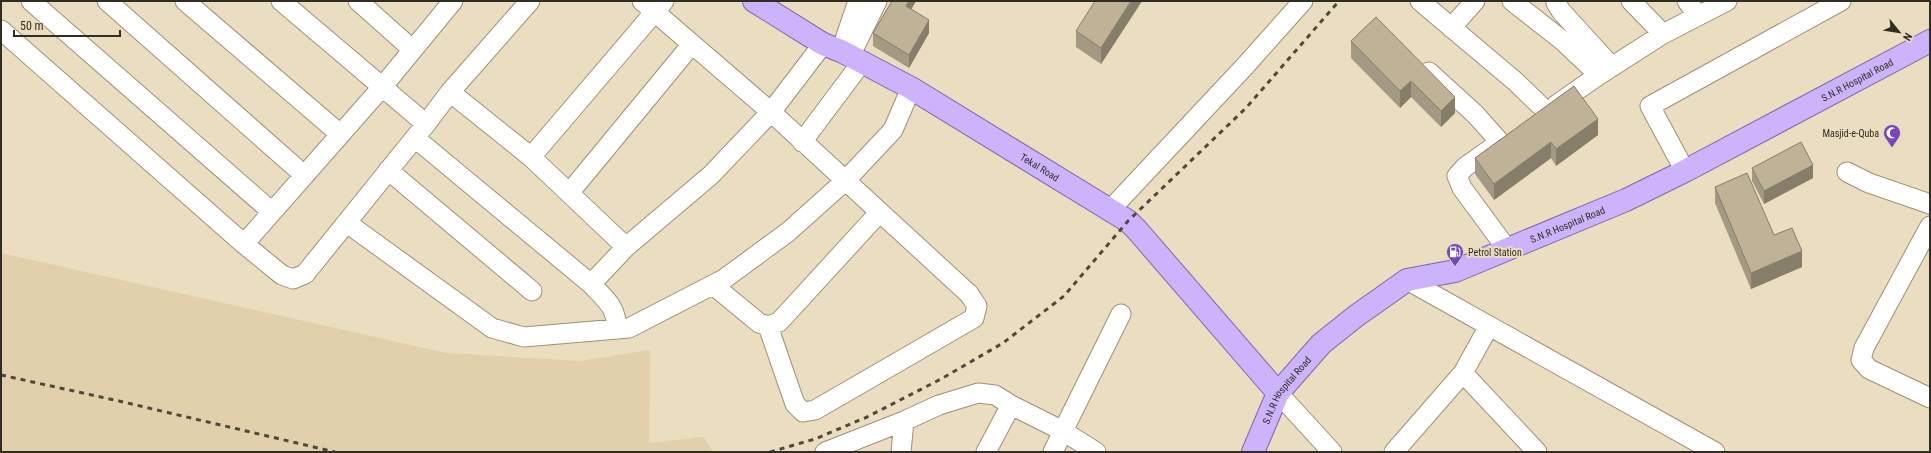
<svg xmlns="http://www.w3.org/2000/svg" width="1931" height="453" font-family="'Roboto Condensed',sans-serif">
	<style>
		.built { fill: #e0d0ac }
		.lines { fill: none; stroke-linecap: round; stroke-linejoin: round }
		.minor-casing { stroke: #9d9176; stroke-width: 21 }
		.major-casing { stroke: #8064ae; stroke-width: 24 }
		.minor { stroke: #fff; stroke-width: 19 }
		.major { stroke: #ccb3fb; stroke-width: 22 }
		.rail { stroke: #4f493b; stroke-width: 3; stroke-dasharray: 5 5; stroke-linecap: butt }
		.wall { fill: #a49982 }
		.shaded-wall { fill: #867d6a }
		.building { fill: #bfb297; stroke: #867d6a }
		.labels { text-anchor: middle; stroke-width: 4; stroke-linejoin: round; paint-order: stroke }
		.street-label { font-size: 10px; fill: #322d22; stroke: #eaddc0 }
		.poi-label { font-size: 10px; fill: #322d22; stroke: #eaddc0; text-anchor: end }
	</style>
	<rect width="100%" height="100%" fill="#eaddc0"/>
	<!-- built -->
	<path class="built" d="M1 253 446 353 580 361 650 350 649 443 704 437 713 452H1Z"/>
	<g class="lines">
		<defs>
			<path id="minor" d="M31 1 272 212
				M107 1 304 175
				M185 1 340 134
				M281 1 426 124
				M358 1 413 50
				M453 1 383 86 244 244 282 275 293 279 305 274 426 124 450 92 530 1
				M642 1 771 112 969 294 977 306 974 318 815 410 803 412 795 404 768 326
				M1420 1 1516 82 1547 112
				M1512 1 1563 41 1599 75
				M1557 1 1556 3 1561 11 1612 67
				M1631 1 1663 34
				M1687 1 1698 16
				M1451 28 1475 1
				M1 30 244 244
				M841 51 858 1
				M850 56 877 1
				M1429 72 1475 114 1500 142
				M450 92 531 157 626 247 711 175 771 112 823 44
				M1556 105 1599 75 1663 34 1727 1
				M415 138 591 284C606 300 616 306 617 329
				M802 142 862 62
				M1496 145 1465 167 1457 176 1462 188 1507 249
				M531 157 664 1
				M388 170 532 291
				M1685 171 1650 106 1841 1
				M1847 172 1869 183 1930 204
				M570 192 692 44
				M1110 210 1246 65 1303 1
				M347 223 492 328 524 337 629 328 724 279 788 232 845 181 893 130 911 88
				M1930 226 1864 348 1861 360 1869 369 1930 398
				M1407 280 1715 452
				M591 284 626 247
				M713 285 759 323 768 326 779 322 879 213
				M1463 373 1537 452
				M1278 393 1332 452
				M825 452 904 421 939 405 978 393 995 395 1011 405
				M901 452 904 421
				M986 452 1011 405 1063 431 1121 314
				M1053 452 1063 431 1096 452
				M1394 452 1463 373 1489 326"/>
			<g id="major">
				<path id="s1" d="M754 1 823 44 841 51 911 88 1128 221 1137 230 1278 393"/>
				<path id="s2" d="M1253 452 1278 393 1321 344 1356 316 1407 280 1455 271 1626 200 1685 171 1930 41"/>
			</g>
		</defs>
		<!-- minor casing -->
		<use href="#minor" class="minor-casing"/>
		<!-- major casing -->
		<use href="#major" class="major-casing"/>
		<!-- minor -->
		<use href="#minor" class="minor"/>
		<!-- major -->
		<use href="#major" class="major"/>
		<!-- rail -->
		<path class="rail" d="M1 375 119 401 335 452
			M770 452 815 439 867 417 941 379 1003 343 1064 296 1128 221 1246 108 1339 1"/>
	</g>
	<!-- wall -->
	<path class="wall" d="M892 1H916L911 9 929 33 909 68 873 46V33Z
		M1142 1 1101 64 1076 47V31Z
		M1376 17 1455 113 1441 127 1411 97 1400 108 1351 58V41Z
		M1574 86 1598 135 1556 166 1551 158 1494 200 1475 174V158Z
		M1752 168 1813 178 1764 204 1752 181Z
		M1715 187 1774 235 1802 267 1751 289 1715 203Z"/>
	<!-- shaded-wall -->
	<path class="shaded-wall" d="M909 1H916L906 19V6Z
		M1131 1H1142L1101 64V48Z
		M929 20V33L909 68V55Z
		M1411 81V97L1400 108V91Z
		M1455 97V113L1441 127V111Z
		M1598 119V135L1556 166V149Z
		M1551 142V158L1494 200V184Z
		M1813 165V178L1764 204V191Z
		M1802 251V267L1751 289V273Z"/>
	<!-- building -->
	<path class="building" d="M892 1H909L906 6 929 20 909 55 873 33Z
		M1095 1H1131L1101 48 1076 31Z
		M1376 17 1455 97 1441 111 1411 81 1400 91 1351 41Z
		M1574 86 1598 119 1556 149 1551 142 1494 184 1475 158Z
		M1801 142 1813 165 1764 191 1752 168Z
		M1747 173 1774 235 1792 228 1802 251 1751 273 1715 187Z"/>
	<!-- icons -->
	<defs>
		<symbol id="mosque-pin" viewBox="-11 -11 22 30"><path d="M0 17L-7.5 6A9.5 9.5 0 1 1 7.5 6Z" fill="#7648c0" stroke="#eaddc0"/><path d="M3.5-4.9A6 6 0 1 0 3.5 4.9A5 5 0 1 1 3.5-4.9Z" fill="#fff"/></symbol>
		<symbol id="fuel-pin" viewBox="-11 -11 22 30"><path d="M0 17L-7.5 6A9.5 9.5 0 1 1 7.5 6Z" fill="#7648c0" stroke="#eaddc0"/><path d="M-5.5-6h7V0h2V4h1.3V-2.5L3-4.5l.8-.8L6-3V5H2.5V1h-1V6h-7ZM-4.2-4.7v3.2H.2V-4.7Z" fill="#fff"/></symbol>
	</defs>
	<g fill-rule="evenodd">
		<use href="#mosque-pin" x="1882" y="123" width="20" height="27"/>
		<use href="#fuel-pin" x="1445" y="242" width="20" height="27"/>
	</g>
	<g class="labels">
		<!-- street labels -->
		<g class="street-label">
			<text dy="4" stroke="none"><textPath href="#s2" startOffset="731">S.N.R Hospital Road</textPath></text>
			<text dy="4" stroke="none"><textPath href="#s1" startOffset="331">Tekal Road</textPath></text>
			<text dy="4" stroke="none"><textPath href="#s2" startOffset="407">S.N.R Hospital Road</textPath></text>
			<text dy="4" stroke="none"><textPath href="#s2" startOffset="71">S.N.R Hospital Road</textPath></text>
		</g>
		<!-- poi labels -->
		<g class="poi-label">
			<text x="1879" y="137">Masjid-e-Quba</text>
			<text x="1468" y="256" text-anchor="start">Petrol Station</text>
		</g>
	</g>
	<!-- border -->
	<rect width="1931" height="453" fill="none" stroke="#322d22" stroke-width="4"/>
	<!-- north arrow -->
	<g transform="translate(1899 32) rotate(120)" stroke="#eaddc0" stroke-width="3" paint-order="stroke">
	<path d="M0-3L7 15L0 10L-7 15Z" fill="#322d22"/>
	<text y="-6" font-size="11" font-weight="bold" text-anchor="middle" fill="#322d22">N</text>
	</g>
	<!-- scale -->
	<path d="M14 30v6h106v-6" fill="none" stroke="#322d22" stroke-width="2"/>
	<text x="20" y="30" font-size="12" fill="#322d22" stroke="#eaddc0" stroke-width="3" paint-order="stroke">50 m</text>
</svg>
